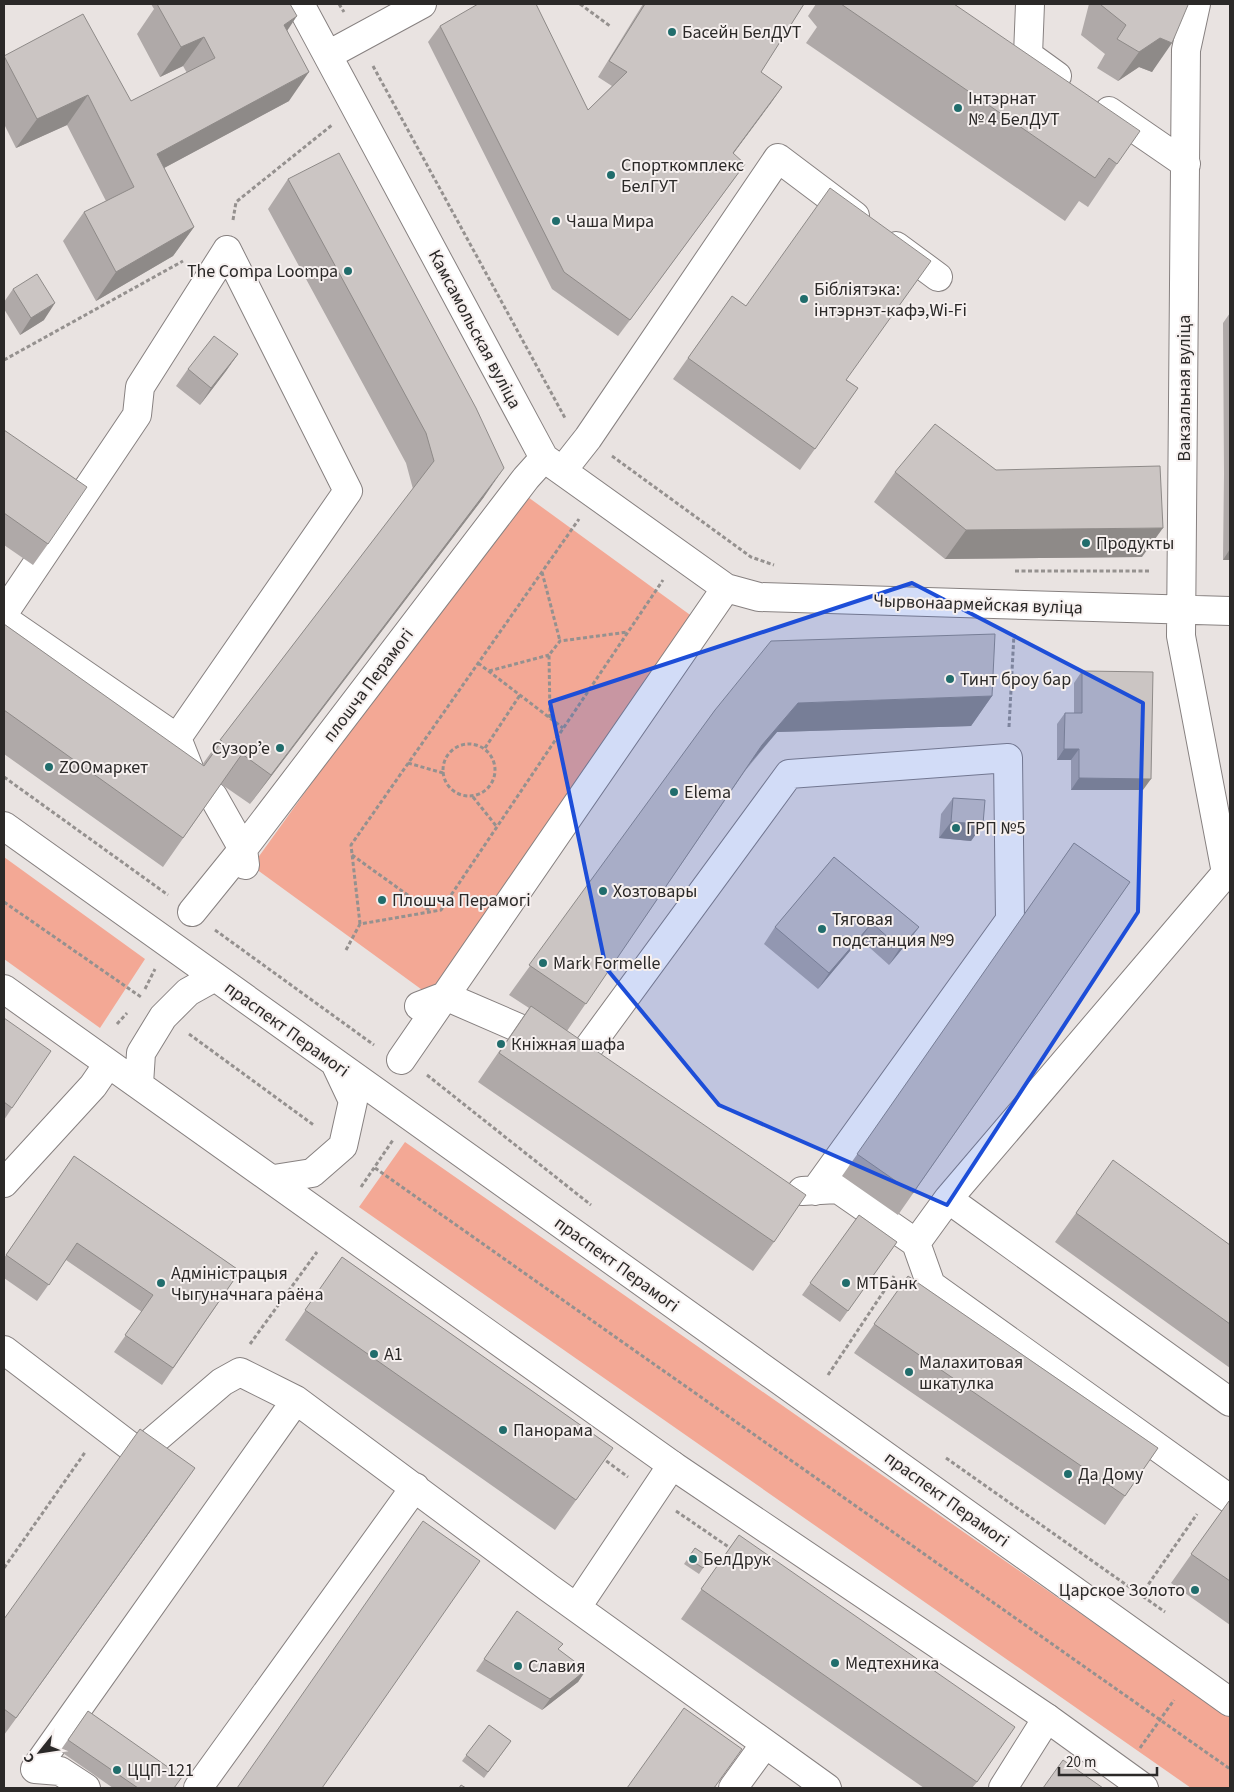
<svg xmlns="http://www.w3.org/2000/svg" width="1234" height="1792" font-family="'Source Sans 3',sans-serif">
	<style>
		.green { fill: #f3a895 }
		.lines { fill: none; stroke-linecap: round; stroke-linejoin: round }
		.minor-casing { stroke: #878180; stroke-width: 30 }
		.major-casing { stroke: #878180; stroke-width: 30 }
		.path { stroke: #95918f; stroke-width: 3; stroke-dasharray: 4 2.5; stroke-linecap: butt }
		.minor { stroke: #fff; stroke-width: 28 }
		.major { stroke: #fff; stroke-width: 28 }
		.wall { fill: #afa9a8 }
		.shaded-wall { fill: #8e8a88 }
		.building { fill: #cbc5c3; stroke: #8e8a88 }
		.marked { fill: #1d4ed8; fill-opacity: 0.2; stroke: #1d4ed8; stroke-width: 4; stroke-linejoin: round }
		.poi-dot { fill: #216d6c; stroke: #f6f0ef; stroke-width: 2 }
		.labels { text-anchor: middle; stroke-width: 4; stroke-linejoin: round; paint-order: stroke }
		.poi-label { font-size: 18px; fill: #2b2928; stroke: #f6f0ef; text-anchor: start }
		.street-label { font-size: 18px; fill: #2b2928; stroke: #f6f0ef }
	</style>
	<rect width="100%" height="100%" fill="#e9e3e1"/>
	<!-- green -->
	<path class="green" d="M521 492 704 625 436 1000 252 866Z
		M4 857 145 959 100 1028 4 959Z
		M405 1142 1230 1718V1788H1191L359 1207Z"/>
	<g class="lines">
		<defs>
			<path id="minor" d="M300 4 544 458 726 588 759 597 1230 611
				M1030 4 1028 55 1057 76
				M328 55 422 4
				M1109 111 1186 164
				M896 246 938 277
				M562 471 588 438 778 158 855 216
				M4 613 137 415 140 387 227 250
				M4 619 177 738
				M194 781 177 738 348 491 227 250
				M213 796 243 849 245 865
				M192 912 243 849 526 478 544 458
				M419 1006 445 996 549 1041
				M583 1055 789 774 1008 758 1010 920 815 1191
				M401 1060 726 588
				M4 1183 93 1086 108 1064
				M802 1191 838 1189 916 1243 931 1285 1230 1499
				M948 1199 1230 1402
				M916 1243 948 1199 1226 873 1181 636 1186 50 1196 4
				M4 1350 139 1453 222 1382 240 1372 296 1400 549 1588 827 1788
				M577 1607 672 1465
				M86 1788 60 1771 35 1769 296 1400
				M198 1788 415 1487
				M733 1788 765 1744
				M1003 1788 1047 1718"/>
			<path id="major" d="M4 826 1230 1702
				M4 989 672 1465 1047 1718 1144 1788
				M139 1084 141 1053 163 1017 188 992 215 977
				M274 1179 312 1173 343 1146 353 1101 336 1065"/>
		</defs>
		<!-- minor casing -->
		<use href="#minor" class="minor-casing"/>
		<!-- major casing -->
		<use href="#major" class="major-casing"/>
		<!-- path -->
		<path class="path" d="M339 4 344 12
			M580 4 610 26
			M373 66 565 418
			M233 220 236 202 332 125
			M4 360 183 261
			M612 456 751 557 774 565
			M1015 571H1151
			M542 572 560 641
			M478 663 563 728
			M489 671 549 655
			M550 718 549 655 560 641 628 632
			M1009 727 1014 634
			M443 770a26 26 0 1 1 52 0a26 26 0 1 1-52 0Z
			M485 748 520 695
			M408 763 443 773
			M4 777 168 895
			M473 797 497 827
			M352 855 430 911
			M4 902 141 997
			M360 924 351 845 579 519
			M215 930 374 1045
			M346 950 360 924 441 910 663 580
			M145 989 155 969
			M117 1024 127 1013
			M189 1034 315 1126
			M427 1075 591 1205
			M375 1168 1230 1769
			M361 1187 393 1140
			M250 1344 317 1252
			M828 1375 894 1276
			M601 1457 628 1477
			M946 1458 1165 1612
			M676 1511 733 1550
			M4 1568 86 1451
			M1141 1595 1197 1514
			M1140 1748 1174 1700"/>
		<!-- minor -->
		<use href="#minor" class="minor"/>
		<!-- major -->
		<use href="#major" class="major"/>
	</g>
	<!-- wall -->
	<path class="wall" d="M151 4H290L287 31 289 101 164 168 194 227 173 256 96 301 63 241 84 212 106 201 67 125 16 148 4 124V56L131 101 187 73 183 66 160 77 137 34 154 9Z
		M643 4H804L761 72 782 87 733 154 745 164 618 336 552 289 428 42 440 26 588 110 612 86 598 77Z
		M816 4H954L1117 164 1088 207 1079 201 1065 221 806 43 817 27 808 16Z
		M1089 4H1187L1152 72 1139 67 1118 81 1097 68 1105 54 1081 35Z
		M288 179 484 497 250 804 221 784 163 867 4 754V624L202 765 220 740 413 489 406 463 268 209Z
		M13 289 44 320 20 335 4 309V302Z
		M732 296 858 388 800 470 673 379Z
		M1230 313V560H1223L1224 474 1223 323Z
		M238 354 226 371 200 405 176 386 188 369Z
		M4 430 48 544 33 565 4 545Z
		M996 470 1142 557 945 559 874 502 895 472Z
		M1082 671 1143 790H1071V760H1057V724L1065 713H1074V683Z
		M992 696 971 726 777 732 745 771 567 1031 774 1242 753 1271 478 1082 529 1008 509 995 715 710Z
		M953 798 983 824 971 841 939 838 941 814Z
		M1074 843 1130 882 898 1215 842 1176Z
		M834 857 919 927 907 943 889 965 860 939 818 989 764 944 775 927Z
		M4 1018 12 1108 4 1120Z
		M74 1156 240 1271 162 1385 114 1352 142 1312 66 1260 37 1301 4 1278V1258Z
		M1076 1213 1230 1245V1368L1055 1242Z
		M859 1215 897 1242 840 1322 802 1295Z
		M342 1257 613 1448 555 1530 285 1340Z
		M908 1276 1158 1448 1105 1525 854 1353Z
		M174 1498 4 1735V1619Z
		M1229 1501 1230 1502V1625L1171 1583Z
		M739 1535 977 1782 972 1788H924L681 1619Z
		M695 1548 710 1558 699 1574 684 1564Z
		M517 1611 558 1650 586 1670 578 1682 542 1710 476 1671Z
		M88 1711 174 1788H113L60 1751Z
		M489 1725 511 1741 484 1778 462 1761Z"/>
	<!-- shaded-wall -->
	<path class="shaded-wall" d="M297 16 277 46 284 25Z
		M204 37 183 66 160 77 181 47Z
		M1160 38 1172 43 1152 72 1139 67 1118 81 1139 52Z
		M309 72 289 101 136 183 157 154Z
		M782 87 771 103 721 170 733 153Z
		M88 95 67 125 16 148 37 119Z
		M745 164 733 180 618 336 630 320Z
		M194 227 173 256 96 301 116 272Z
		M55 303 44 320 20 335 31 318Z
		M238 354 226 371 200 405 211 388Z
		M504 468 484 497 250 804 271 775Z
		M1163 528 1142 557 945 559 966 530Z
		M1230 549V560H1223Z
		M992 696 971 726 777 732 741 774 762 745 798 703Z
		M1064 749H1079L1071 760H1057Z
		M1079 778 1151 779 1143 790H1071Z
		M951 822 983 824 971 841 939 838Z
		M872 923 860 939 818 989 829 973Z
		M919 927 907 943 889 965 900 948Z
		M195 1468 174 1498 4 1735 16 1718Z
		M586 1670 578 1682 542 1710 550 1699Z"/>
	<!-- building -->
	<path class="building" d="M157 4H290L297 16 284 25 309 72 157 154 194 227 116 272 84 212 134 187 88 95 37 119 4 56 83 14 131 101 215 58 204 37 181 47Z
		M478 4H536L588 110 627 72 609 61 645 4H804L761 72 782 87 733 153 745 164 630 320 564 272 440 26Z
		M841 4H954L1140 131 1117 164 1109 158 1095 178Z
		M1102 4H1187L1188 5 1172 43 1160 38 1139 52 1117 39 1126 25 1101 5Z
		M339 153 476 408 504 468 271 775 242 754 183 838 4 710V624L204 766 222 741 220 740 434 461 426 433 288 179Z
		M830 188 931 261 846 380 858 388 815 449 688 358 732 296 746 306Z
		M37 274 55 303 31 318 13 289Z
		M214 336 238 354 211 388 188 369Z
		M935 424 996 470 1160 466 1163 528 966 530 895 472Z
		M4 430 87 487 48 544 4 513Z
		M995 634 992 696 798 703 762 745 586 1004 529 965 715 710 771 641Z
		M1082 671 1153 672 1151 779 1079 778V749H1064L1065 713H1082Z
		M953 798 985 800 983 824 951 822Z
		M1074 843 1130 882 913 1193 857 1154Z
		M834 857 919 927 900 948 872 923 829 973 775 927Z
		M531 1006 806 1195 774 1242 499 1053Z
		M4 1018 51 1051 12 1108 4 1102Z
		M74 1156 240 1271 173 1368 125 1335 153 1295 77 1243 49 1285 6 1255Z
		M1113 1160 1230 1245V1324L1076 1213Z
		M859 1215 897 1242 848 1311 810 1283Z
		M342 1257 613 1448 576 1500 305 1310Z
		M908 1276 1158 1448 1125 1496 874 1324Z
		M140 1429 195 1468 16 1718 4 1709V1619Z
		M1229 1501 1230 1502V1581L1191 1554Z
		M423 1521 480 1561 322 1788H237Z
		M739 1535 1015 1727 977 1782 701 1589Z
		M695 1548 710 1558 703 1568 688 1558Z
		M517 1611 563 1644 558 1649 586 1670 550 1699 484 1659Z
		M684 1708 742 1749 714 1788H627Z
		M88 1711 182 1777 174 1788H138L68 1740Z
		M489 1725 511 1741 488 1772 466 1755Z
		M1063 1760 1103 1788H1043Z
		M461 1785 466 1788H459Z"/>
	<!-- marked area -->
	<path class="marked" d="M912 583 1143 703 1138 912 947 1205 719 1105 606 968 550 702Z"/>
	<!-- markers -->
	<g class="poi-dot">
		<circle cx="672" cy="32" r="5"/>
		<circle cx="958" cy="108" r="5"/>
		<circle cx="611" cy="175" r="5"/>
		<circle cx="556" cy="221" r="5"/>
		<circle cx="348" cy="271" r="5"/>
		<circle cx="804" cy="299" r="5"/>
		<circle cx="1086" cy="543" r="5"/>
		<circle cx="950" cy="679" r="5"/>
		<circle cx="280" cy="748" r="5"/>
		<circle cx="49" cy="767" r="5"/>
		<circle cx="674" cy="792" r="5"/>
		<circle cx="956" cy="828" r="5"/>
		<circle cx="603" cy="891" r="5"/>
		<circle cx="382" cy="900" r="5"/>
		<circle cx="822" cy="929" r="5"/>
		<circle cx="543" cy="963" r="5"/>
		<circle cx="501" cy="1044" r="5"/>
		<circle cx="161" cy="1283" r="5"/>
		<circle cx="846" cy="1283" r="5"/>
		<circle cx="374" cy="1354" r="5"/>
		<circle cx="909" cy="1372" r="5"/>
		<circle cx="503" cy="1430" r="5"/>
		<circle cx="1068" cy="1474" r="5"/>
		<circle cx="693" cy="1559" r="5"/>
		<circle cx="1195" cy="1590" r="5"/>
		<circle cx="835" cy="1663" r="5"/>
		<circle cx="518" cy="1666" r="5"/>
		<circle cx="117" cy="1770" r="5"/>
	</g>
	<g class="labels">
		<!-- poi labels -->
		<g class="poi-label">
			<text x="682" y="38">Басейн БелДУТ</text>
			<text x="968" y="104">Інтэрнат<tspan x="968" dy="21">№ 4 БелДУТ</tspan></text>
			<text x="621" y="171">Спорткомплекс<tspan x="621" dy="21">БелГУТ</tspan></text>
			<text x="566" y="227">Чаша Мира</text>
			<text x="338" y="277" text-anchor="end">The Compa Loompa</text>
			<text x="814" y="295">Бібліятэка:<tspan x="814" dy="21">інтэрнэт-кафэ,Wi-Fi</tspan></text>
			<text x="1096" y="549">Продукты</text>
			<text x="960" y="685">Тинт броу бар</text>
			<text x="270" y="754" text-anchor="end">Сузорʼе</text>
			<text x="59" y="773">ZOOмаркет</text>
			<text x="684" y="798">Elema</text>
			<text x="966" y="834">ГРП №5</text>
			<text x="613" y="897">Хозтовары</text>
			<text x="392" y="906">Плошча Перамогі</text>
			<text x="832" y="925">Тяговая<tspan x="832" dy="21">подстанция №9</tspan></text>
			<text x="553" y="969">Mark Formelle</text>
			<text x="511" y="1050">Кніжная шафа</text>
			<text x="171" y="1279">Адміністрацыя<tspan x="171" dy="21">Чыгуначнага раёна</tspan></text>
			<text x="856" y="1289">МТБанк</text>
			<text x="384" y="1360">A1</text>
			<text x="919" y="1368">Малахитовая<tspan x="919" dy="21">шкатулка</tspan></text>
			<text x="513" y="1436">Панорама</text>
			<text x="1078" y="1480">Да Дому</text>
			<text x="703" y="1565">БелДрук</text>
			<text x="1185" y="1596" text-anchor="end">Царское Золото</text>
			<text x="845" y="1669">Медтехника</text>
			<text x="528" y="1672">Славия</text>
			<text x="127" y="1776">ЦЦП-121</text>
		</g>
		<!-- street labels -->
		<g class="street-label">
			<text transform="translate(475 329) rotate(62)" y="6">Камсамольская вуліца</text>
			<text transform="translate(1184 388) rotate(-90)" y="6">Вакзальная вуліца</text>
			<text transform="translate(978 604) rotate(2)" y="6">Чырвонаармейская вуліца</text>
			<text transform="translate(368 685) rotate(-53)" y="6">плошча Перамогі</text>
			<text transform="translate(287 1029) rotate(36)" y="6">праспект Перамогі</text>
			<text transform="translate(617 1264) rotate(36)" y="6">праспект Перамогі</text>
			<text transform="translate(947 1499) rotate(36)" y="6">праспект Перамогі</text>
		</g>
	</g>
	<!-- border -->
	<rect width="1234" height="1792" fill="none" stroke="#2b2928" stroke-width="10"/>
	<!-- north arrow -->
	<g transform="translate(40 1752) rotate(240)" stroke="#f6f0ef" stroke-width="4" paint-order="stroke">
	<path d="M0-4L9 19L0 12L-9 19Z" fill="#2b2928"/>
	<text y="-8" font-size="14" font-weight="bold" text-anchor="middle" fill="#2b2928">С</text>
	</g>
	<!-- scale -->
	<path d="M1059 1767v8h98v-8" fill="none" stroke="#2b2928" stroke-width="2.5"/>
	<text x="1066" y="1767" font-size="15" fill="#2b2928" stroke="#f6f0ef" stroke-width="4" paint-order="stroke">20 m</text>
</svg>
